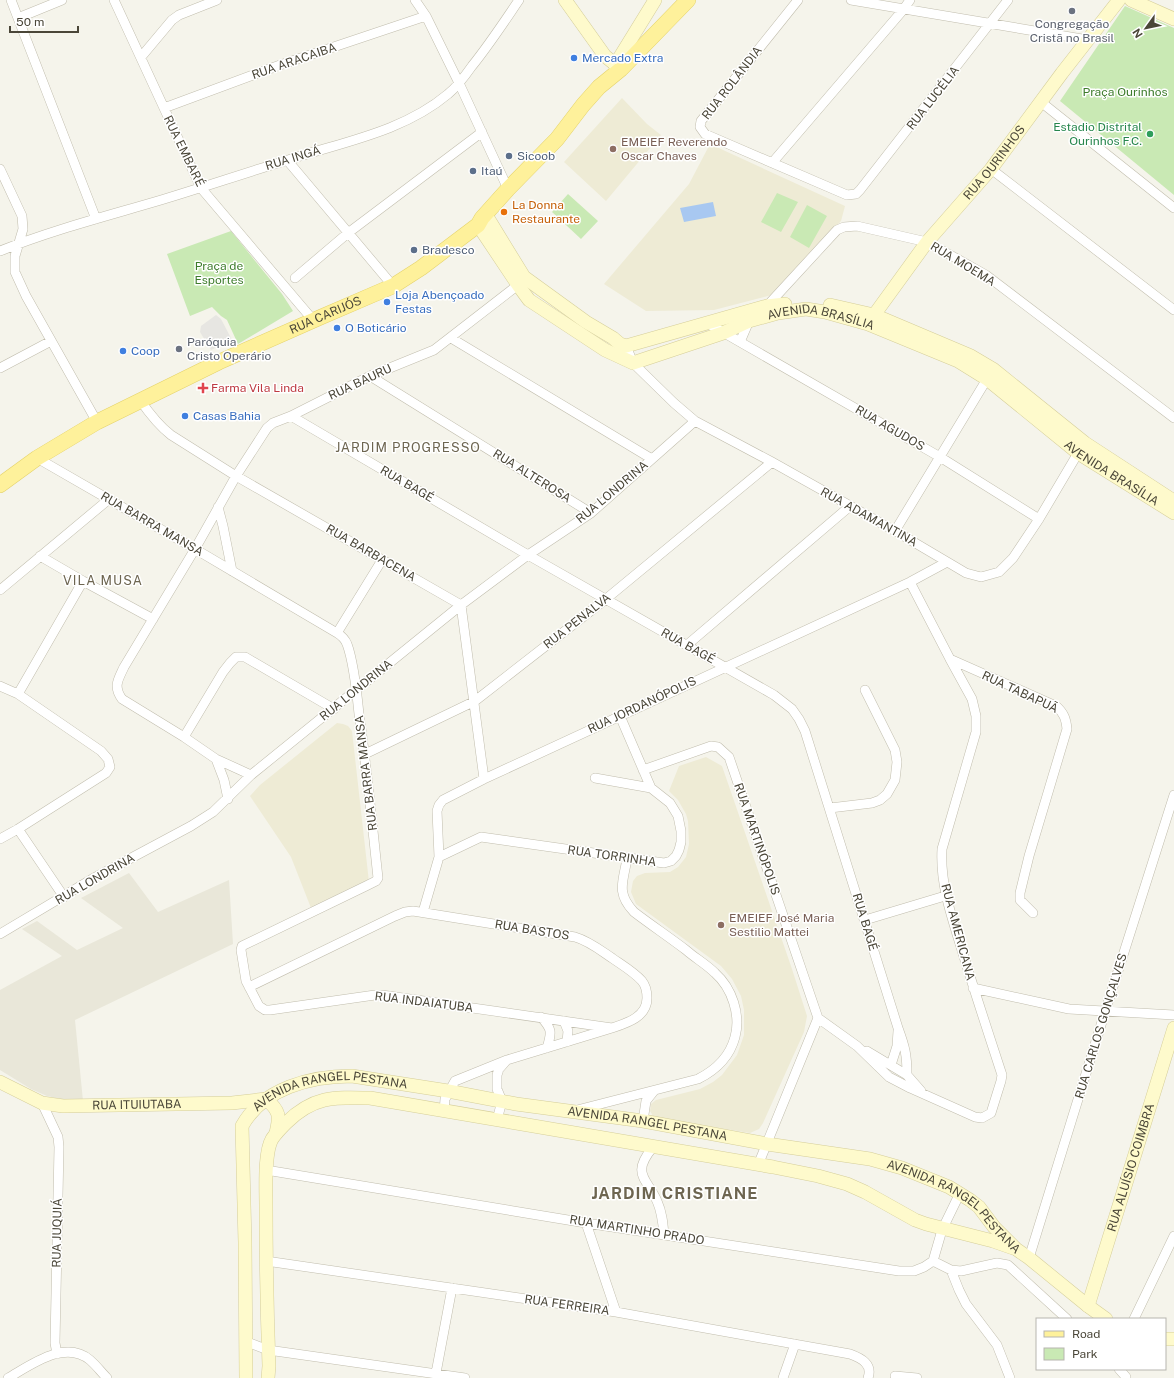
<svg xmlns="http://www.w3.org/2000/svg" width="1174" height="1378" font-family="'Public Sans',sans-serif">
	<style>
		.residential { fill: #e9e7d9 }
		.education { fill: #eeebd5 }
		.green { fill: #c9e9b4 }
		.parking { fill: #e7e6e2 }
		.water { fill: #a8c8f1 }
		.lines { fill: none; stroke-linecap: round; stroke-linejoin: round }
		.street-casing { stroke: #c1bdad; stroke-width: 10 }
		.secondary-casing { stroke: #d5ce9a; stroke-width: 14 }
		.primary-casing { stroke: #e4d26a; stroke-width: 16 }
		.street { stroke: #fff; stroke-width: 9 }
		.secondary { stroke: #fefacc; stroke-width: 13 }
		.primary { stroke: #fef19b; stroke-width: 15 }
		.worship-dot { fill: #6b7280; stroke: #fff; stroke-width: 1.5 }
		.shop-dot { fill: #3f7fe0; stroke: #fff; stroke-width: 1.5 }
		.leisure-dot { fill: #2e9e5b; stroke: #fff; stroke-width: 1.5 }
		.education-dot { fill: #8d6e63; stroke: #fff; stroke-width: 1.5 }
		.service-dot { fill: #5c6f8a; stroke: #fff; stroke-width: 1.5 }
		.food-dot { fill: #e8710a; stroke: #fff; stroke-width: 1.5 }
		.health-dot { fill: #e0444e; stroke: #fff; stroke-width: 1.5 }
		.labels { text-anchor: middle; stroke-width: 3; stroke-linejoin: round; paint-order: stroke }
		.worship-label { font-size: 12px; fill: #5b616d; stroke: #fff }
		.shop-label { font-size: 12px; fill: #366cbe; stroke: #fff; text-anchor: start }
		.street-label { font-size: 12px; fill: #4a4638; stroke: #fff }
		.park-label { font-size: 12px; fill: #3d7c2b; stroke: #fff }
		.leisure-label { font-size: 12px; fill: #27864d; stroke: #fff; text-anchor: end }
		.education-label { font-size: 12px; fill: #785e54; stroke: #fff; text-anchor: start }
		.service-label { font-size: 12px; fill: #4e5e75; stroke: #fff; text-anchor: start }
		.food-label { font-size: 12px; fill: #c56008; stroke: #fff; text-anchor: start }
		.health-label { font-size: 12px; fill: #be3a42; stroke: #fff; text-anchor: start }
		.neighbourhood-label { font-size: 13px; letter-spacing: 1px; fill: #6d6550; stroke: #fff }
		.district-label { font-size: 16px; font-weight: bold; letter-spacing: 1px; fill: #6d6550; stroke: #fff }
	</style>
	<rect width="100%" height="100%" fill="#f5f4eb"/>
	<!-- residential -->
	<path class="residential" d="M129 873 158 912 229 880 233 944 75 1020 83 1101 65 1100 47 1096 31 1089 0 1070V990L62 956 22 929 37 921 77 950 123 928 81 898Z"/>
	<!-- education -->
	<path class="education" d="M622 98 647 124 661 135 606 201 564 162Z
		M710 144 845 206 841 221 772 295 714 310 646 311 604 284 689 184Z
		M337 723 343 724 348 726 352 731 369 882 311 908 291 857 250 796 260 785Z
		M706 757 722 766 792 969 807 1016 804 1032 763 1123 759 1129 750 1133 657 1118 653 1116 650 1111 651 1104 656 1100 700 1089 713 1082 722 1075 737 1055 744 1035V1010L741 996 732 979 721 966 636 904 631 892 633 881 637 876 645 873 670 872 678 867 686 857 689 844 688 821 686 814 678 800 669 791 679 766Z"/>
	<!-- green -->
	<path class="green" d="M1125 6 1174 28V195L1060 101Z
		M777 193 798 202 781 232 761 222Z
		M568 194 598 221 581 239 552 212Z
		M807 205 827 216 809 248 790 237Z
		M231 231 282 294 293 311 238 344 227 320 221 316 212 307 190 316 167 254Z"/>
	<!-- parking -->
	<path class="parking" d="M216 315 221 319 232 340 211 350 200 332 201 326Z"/>
	<!-- water -->
	<path class="water" d="M713 202 716 216 684 222 680 208Z"/>
	<g class="lines">
		<defs>
			<path id="street" d="M11 0 96 219
				M114 0 201 188 313 320
				M415 0 426 16 459 83 508 189
				M798 0 701 121 700 127 705 134 847 195 856 194 860 190 1008 0
				M851 0 1088 40
				M18 18 62 0
				M141 57 172 20 179 15 217 0
				M1041 102 1174 208
				M164 108 280 65 426 16
				M287 160 393 286
				M772 163 903 10 910 0
				M0 169 22 216 23 229 15 256V272L26 296 97 422
				M991 169 1174 310
				M0 251C52 230 107 216 161 200 204 187 245 173 288 160 342 142 403 132 448 94 458 86 465 76 472 66 489 45 504 22 519 0
				M295 278 348 233 482 132
				M767 306 837 230 844 227 857 226 927 242 986 275 1174 418
				M707 323 940 457 1039 519
				M451 338 652 459
				M740 342 749 321
				M626 346 633 363 674 403 695 421 772 462 895 531 966 573 981 577 999 572 1013 558 1039 519 1081 448
				M0 368 51 341
				M370 376 591 513
				M140 400C149 413 158 425 171 435L236 476 461 605 484 779
				M291 416 528 555 774 695 792 709 799 719 805 731 898 1028C905 1047 907 1055 907 1075
				M37 458 195 549 337 633C342 636 345 639 347 644 354 663 357 694 359 714 367 768 372 823 378 878L376 881 366 886 242 946 241 950 246 981 259 1006 265 1010H270L375 995H382L612 1028
				M218 507 223 526 232 571
				M895 531 990 374
				M40 556 83 581 153 619
				M910 582 950 659 1056 706C1064 713 1066 719 1067 729L1029 856 1020 893V900L1033 913
				M0 590 108 500
				M337 633 382 560
				M687 645 849 507
				M0 686 18 694 101 751 108 759 110 767 106 773 18 829 0 839
				M18 694 83 581
				M184 737 223 672 230 663 236 657H245L334 709
				M365 754 475 701 606 599 772 462
				M216 759 224 780 228 799
				M643 770 711 746 718 747 729 757 818 1018 758 1165
				M251 775 216 759 184 737 122 699C113 686 118 680 124 667L195 549 236 476 267 428 273 423 291 416 370 376 434 350 518 285 521 281
				M595 778 651 788
				M830 808 872 803 880 800 887 794 895 780 897 762 895 750 865 690
				M18 829 64 897
				M439 857 481 837 664 863 671 861 676 856 679 850 681 842V831L678 816 670 803 651 788 620 716
				M423 912 439 857 437 811 439 805 443 800 484 779 910 582 947 562
				M865 920 945 896
				M0 934 92 879 191 826 213 812 251 775 461 605 528 555 591 513 695 421
				M249 987 395 916 405 912 413 911 575 937C589 941 600 950 612 958 622 965 634 972 642 981 646 986 647 992 647 998 647 1017 627 1023 612 1028L507 1060 455 1081 445 1099 444 1112
				M973 988 1069 1009 1174 1015
				M541 1017C552 1029 552 1032 547 1048
				M818 1018 857 1046 889 1077 910 1088 975 1117 982 1118 991 1113 1001 1081 1002 1075C988 1032 974 990 961 947 951 915 940 883 942 849L976 732V716L972 699 950 659
				M564 1021 568 1031 567 1042
				M867 1051 907 1075 921 1091
				M891 1065 897 1046 898 1031
				M42 1103 58 1137 59 1147 55 1343 57 1354
				M577 1110 698 1079C716 1070 730 1056 735 1037 741 1015 732 988 715 973 706 964 695 958 686 950 669 937 651 925 634 912 616 893 623 882 627 859
				M497 1120 502 1101 497 1089V1075L499 1069 506 1061
				M643 1121 646 1101 654 1091
				M653 1147C631 1174 646 1177 657 1201 662 1212 663 1223 664 1235
				M266 1170 586 1223 899 1271H914L924 1267 933 1261 942 1230 960 1193
				M586 1223 616 1312
				M1029 1258 1105 1012 1174 795
				M266 1261 616 1312 850 1354C861 1358 873 1364 868 1378
				M933 1261 951 1270 961 1271 997 1263 1008 1265 1067 1319
				M951 1270 959 1290 966 1304 997 1345 1010 1378
				M1134 1319 1174 1236
				M247 1342 268 1350 465 1378
				M1119 1369 1126 1377
				M436 1373 452 1288
				M895 1376 917 1378
				M8 1378C31 1365 65 1339 90 1360 96 1365 101 1372 107 1378
				M783 1378 795 1344"/>
			<g id="secondary">
				<path d="M565 0 605 56 621 69"/>
				<path d="M1131 0 1174 19"/>
				<path d="M615 65 655 0"/>
				<path d="M486 215 524 277 586 322 613 338 620 344 626 346 767 306 785 304"/>
				<path id="s1" d="M478 225 518 285 529 300 605 350 633 363 723 333 749 321 778 313 806 309 825 312 868 324 958 361 987 379 1078 453 1174 513"/>
				<path d="M830 305 874 315 971 356 993 369 1085 443 1174 501"/>
				<path id="s2" d="M869 322 927 242 991 169 1062 73 1119 0"/>
				<path id="s3" d="M0 1082 42 1103 63 1106 232 1103 266 1099"/>
				<path d="M266 1099C280 1111 280 1116 276 1133"/>
				<path id="s4" d="M1088 1306 1174 1028"/>
				<path d="M1165 1339H1174"/>
				<path id="s5" d="M246 1378 245 1243 242 1126C263 1088 311 1076 352 1076L448 1091 516 1104 643 1121 767 1144 870 1159 902 1168 949 1187 970 1200 979 1207 994 1227 1016 1249 1029 1258 1088 1306 1106 1319"/>
				<path d="M268 1378 269 1366C267 1312 266 1258 266 1205 266 1188 264 1153 272 1139 276 1133 281 1128 286 1123 313 1096 334 1097 370 1098L773 1167 818 1176 847 1184 865 1192 915 1220 926 1224 993 1241 1013 1248"/>
			</g>
			<g id="primary">
				<path id="s6" d="M0 485 37 458 97 422 219 362 321 317 393 286 421 268 478 225 482 218 508 189 557 139 583 105 599 87 621 69 688 0"/>
			</g>
		</defs>
		<!-- street casing -->
		<use href="#street" class="street-casing"/>
		<!-- secondary casing -->
		<use href="#secondary" class="secondary-casing"/>
		<!-- primary casing -->
		<use href="#primary" class="primary-casing"/>
		<!-- street -->
		<use href="#street" class="street"/>
		<!-- secondary -->
		<use href="#secondary" class="secondary"/>
		<!-- primary -->
		<use href="#primary" class="primary"/>
	</g>
	<!-- markers -->
	<g class="worship-dot">
		<circle cx="1072" cy="11" r="4"/>
		<circle cx="179" cy="349" r="4"/>
	</g>
	<g class="shop-dot">
		<circle cx="574" cy="58" r="4"/>
		<circle cx="387" cy="302" r="4"/>
		<circle cx="337" cy="328" r="4"/>
		<circle cx="123" cy="351" r="4"/>
		<circle cx="185" cy="416" r="4"/>
	</g>
	<circle class="leisure-dot" cx="1150" cy="134" r="4"/>
	<g class="education-dot">
		<circle cx="613" cy="149" r="4"/>
		<circle cx="721" cy="925" r="4"/>
	</g>
	<g class="service-dot">
		<circle cx="509" cy="156" r="4"/>
		<circle cx="473" cy="171" r="4"/>
		<circle cx="414" cy="250" r="4"/>
	</g>
	<circle class="food-dot" cx="504" cy="212" r="4"/>
	<path class="health-dot" d="M201 382h4v4h4v4h-4v4h-4v-4h-4v-4h4z"/>
	<g class="labels">
		<!-- worship labels -->
		<g class="worship-label">
			<text x="1072" y="28">Congregação<tspan x="1072" dy="14">Cristã no Brasil</tspan></text>
			<text x="187" y="346" text-anchor="start">Paróquia<tspan x="187" dy="14">Cristo Operário</tspan></text>
		</g>
		<!-- shop labels -->
		<g class="shop-label">
			<text x="582" y="62">Mercado Extra</text>
			<text x="395" y="299">Loja Abençoado<tspan x="395" dy="14">Festas</tspan></text>
			<text x="345" y="332">O Boticário</text>
			<text x="131" y="355">Coop</text>
			<text x="193" y="420">Casas Bahia</text>
		</g>
		<!-- street labels -->
		<g class="street-label">
			<text transform="translate(294 61) rotate(-19)" y="4">RUA ARACAIBA</text>
			<text transform="translate(732 83) rotate(-52)" y="4">RUA ROLÂNDIA</text>
			<text transform="translate(933 98) rotate(-52)" y="4">RUA LUCÉLIA</text>
			<text transform="translate(184 151) rotate(64)" y="4">RUA EMBARÉ</text>
			<text transform="translate(293 158) rotate(-17)" y="4">RUA INGÁ</text>
			<text dy="4" stroke="none"><textPath href="#s2" startOffset="203">RUA OURINHOS</textPath></text>
			<text transform="translate(963 264) rotate(31)" y="4">RUA MOEMA</text>
			<text dy="4" stroke="none"><textPath href="#s6" startOffset="368">RUA CARIJÓS</textPath></text>
			<text dy="4" stroke="none"><textPath href="#s1" startOffset="410">AVENIDA BRASÍLIA</textPath></text>
			<text transform="translate(360 382) rotate(-25)" y="4">RUA BAURU</text>
			<text transform="translate(890 428) rotate(30)" y="4">RUA AGUDOS</text>
			<text dy="4" stroke="none"><textPath href="#s1" startOffset="746">AVENIDA BRASÍLIA</textPath></text>
			<text transform="translate(532 476) rotate(32)" y="4">RUA ALTEROSA</text>
			<text transform="translate(407 484) rotate(30)" y="4">RUA BAGÉ</text>
			<text transform="translate(612 492) rotate(-40)" y="4">RUA LONDRINA</text>
			<text transform="translate(869 517) rotate(29)" y="4">RUA ADAMANTINA</text>
			<text transform="translate(152 524) rotate(30)" y="4">RUA BARRA MANSA</text>
			<text transform="translate(371 553) rotate(30)" y="4">RUA BARBACENA</text>
			<text transform="translate(577 621) rotate(-38)" y="4">RUA PENALVA</text>
			<text transform="translate(688 646) rotate(29)" y="4">RUA BAGÉ</text>
			<text transform="translate(356 690) rotate(-39)" y="4">RUA LONDRINA</text>
			<text transform="translate(1020 692) rotate(25)" y="4">RUA TABAPUÃ</text>
			<text transform="translate(642 705) rotate(-25)" y="4">RUA JORDANÓPOLIS</text>
			<text transform="translate(366 773) rotate(-97)" y="4">RUA BARRA MANSA</text>
			<text transform="translate(757 839) rotate(71)" y="4">RUA MARTINÓPOLIS</text>
			<text transform="translate(612 856) rotate(8)" y="4">RUA TORRINHA</text>
			<text transform="translate(95 879) rotate(-30)" y="4">RUA LONDRINA</text>
			<text transform="translate(865 922) rotate(73)" y="4">RUA BAGÉ</text>
			<text transform="translate(532 930) rotate(9)" y="4">RUA BASTOS</text>
			<text transform="translate(958 932) rotate(75)" y="4">RUA AMERICANA</text>
			<text transform="translate(424 1002) rotate(7)" y="4">RUA INDAIATUBA</text>
			<text transform="translate(1101 1026) rotate(-73)" y="4">RUA CARLOS GONÇALVES</text>
			<text dy="4" stroke="none"><textPath href="#s5" startOffset="354">AVENIDA RANGEL PESTANA</textPath></text>
			<text dy="4" stroke="none"><textPath href="#s3" startOffset="142">RUA ITUIUTABA</textPath></text>
			<text dy="4" stroke="none"><textPath href="#s5" startOffset="678">AVENIDA RANGEL PESTANA</textPath></text>
			<text dy="4" stroke="none"><textPath href="#s4" startOffset="145">RUA ALUÍSIO COIMBRA</textPath></text>
			<text dy="4" stroke="none"><textPath href="#s5" startOffset="1002">AVENIDA RANGEL PESTANA</textPath></text>
			<text transform="translate(637 1230) rotate(9)" y="4">RUA MARTINHO PRADO</text>
			<text transform="translate(57 1233) rotate(-89)" y="4">RUA JUQUIÁ</text>
			<text transform="translate(567 1305) rotate(8)" y="4">RUA FERREIRA</text>
		</g>
		<!-- park labels -->
		<g class="park-label">
			<text x="1125" y="96">Praça Ourinhos</text>
			<text x="219" y="270">Praça de<tspan x="219" dy="14">Esportes</tspan></text>
		</g>
		<!-- leisure labels -->
		<g class="leisure-label">
			<text x="1142" y="131">Estadio Distrital<tspan x="1142" dy="14">Ourinhos F.C.</tspan></text>
		</g>
		<!-- education labels -->
		<g class="education-label">
			<text x="621" y="146">EMEIEF Reverendo<tspan x="621" dy="14">Oscar Chaves</tspan></text>
			<text x="729" y="922">EMEIEF José Maria<tspan x="729" dy="14">Sestilio Mattei</tspan></text>
		</g>
		<!-- service labels -->
		<g class="service-label">
			<text x="517" y="160">Sicoob</text>
			<text x="481" y="175">Itaú</text>
			<text x="422" y="254">Bradesco</text>
		</g>
		<!-- food labels -->
		<g class="food-label">
			<text x="512" y="209">La Donna<tspan x="512" dy="14">Restaurante</tspan></text>
		</g>
		<!-- health labels -->
		<g class="health-label">
			<text x="211" y="392">Farma Vila Linda</text>
		</g>
		<!-- neighbourhood labels -->
		<g class="neighbourhood-label">
			<text x="408" y="452">JARDIM PROGRESSO</text>
			<text x="103" y="585">VILA MUSA</text>
		</g>
		<!-- district labels -->
		<g class="district-label">
			<text x="675" y="1199">JARDIM CRISTIANE</text>
		</g>
	</g>
	<!-- legend -->
	<rect x="1036" y="1318" width="130" height="52" fill="#ffffff" stroke="#b7b5af"/>
	<rect x="1044" y="1331" width="20" height="6" fill="#fef19b" stroke="#b7b5af"/>
	<text x="1072" y="1338" font-size="12" fill="#4a4638">Road</text>
	<rect x="1044" y="1348" width="20" height="12" fill="#c9e9b4" stroke="#b7b5af"/>
	<text x="1072" y="1358" font-size="12" fill="#4a4638">Park</text>
	<!-- north arrow -->
	<g transform="translate(1146 28) rotate(237)" stroke="#ffffff" stroke-width="3" paint-order="stroke">
	<path d="M0-3L7 15L0 10L-7 15Z" fill="#4a4638"/>
	<text y="-6" font-size="11" font-weight="bold" text-anchor="middle" fill="#4a4638">N</text>
	</g>
	<!-- scale -->
	<path d="M10 26v6h68v-6" fill="none" stroke="#4a4638" stroke-width="2"/>
	<text x="16" y="26" font-size="12" fill="#4a4638" stroke="#ffffff" stroke-width="3" paint-order="stroke">50 m</text>
</svg>
